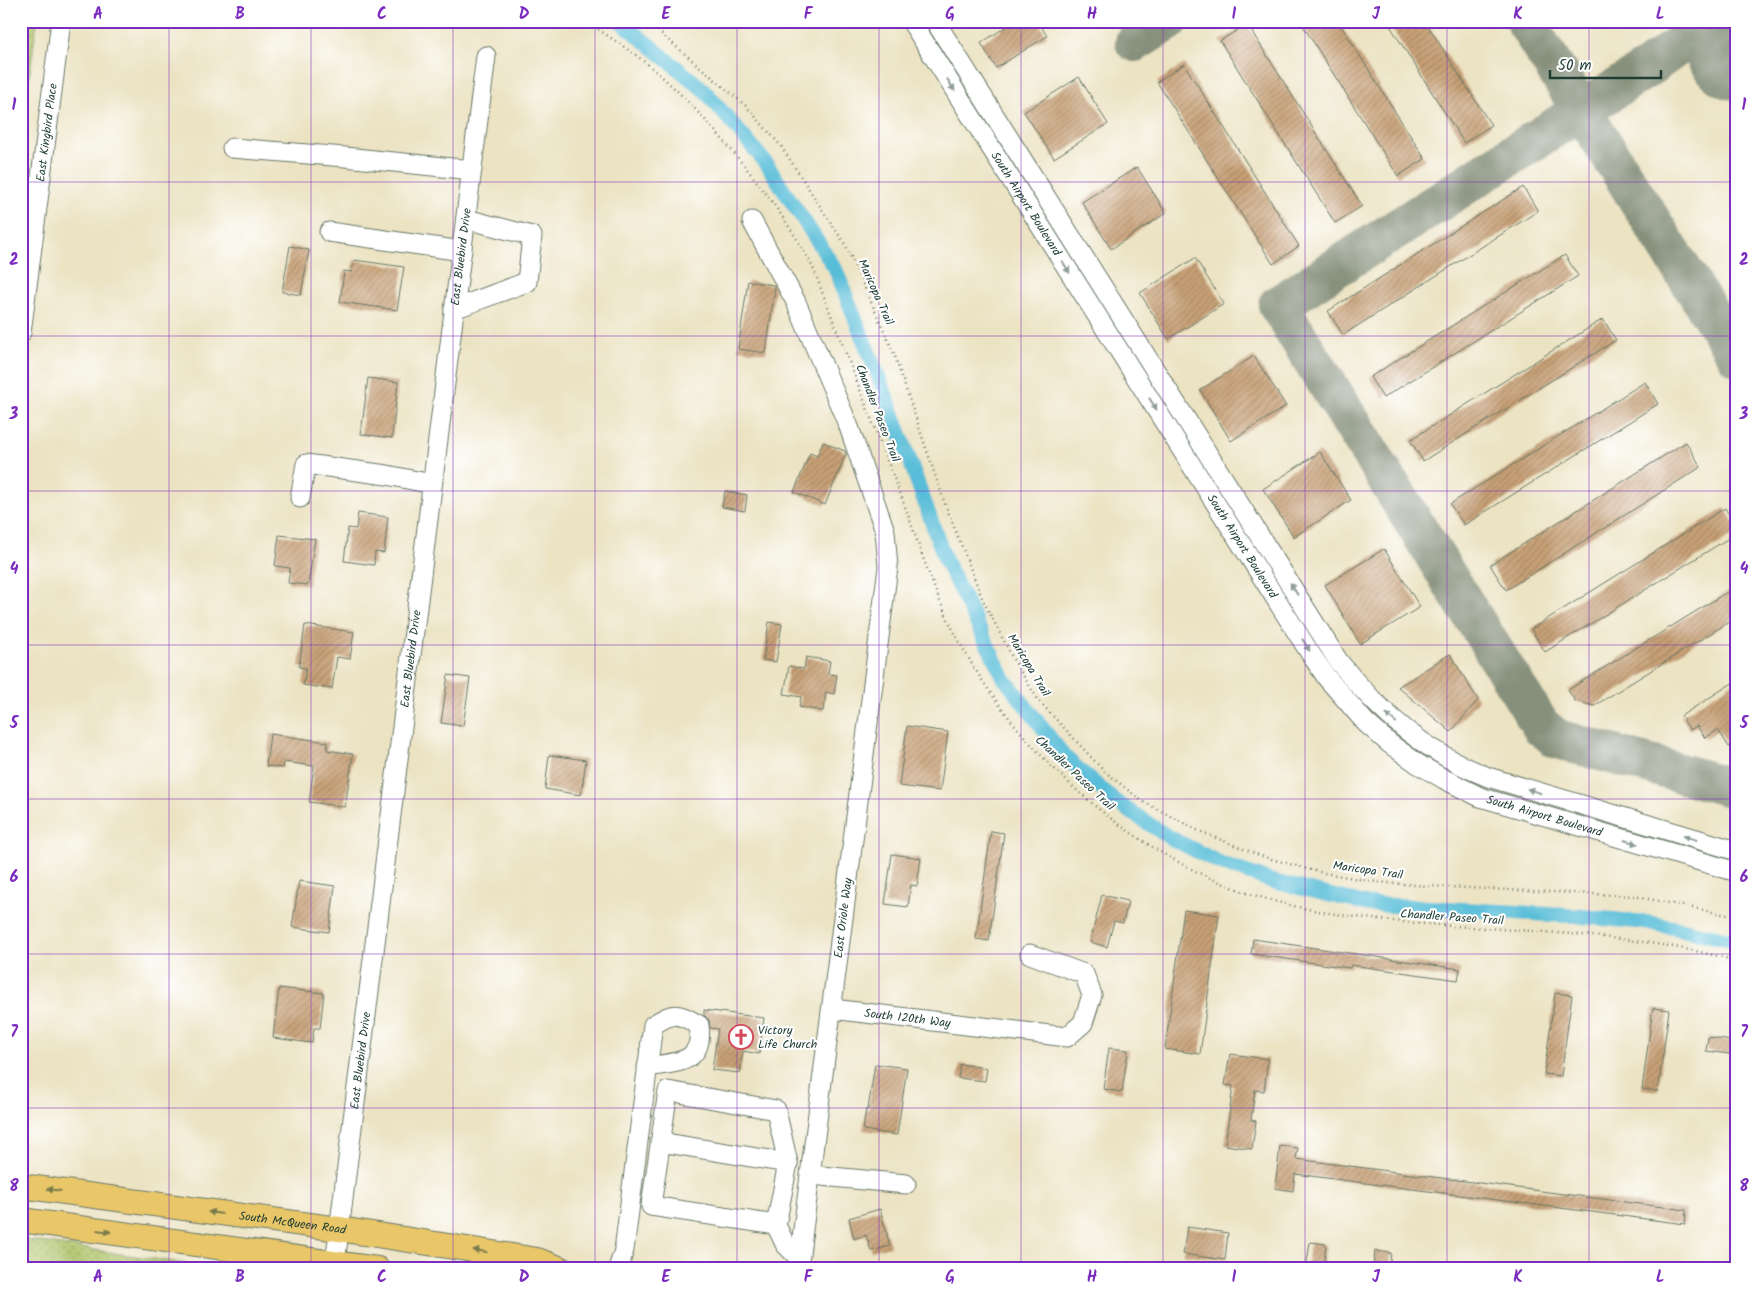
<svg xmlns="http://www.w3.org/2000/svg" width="1758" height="1290" font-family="Kalam,sans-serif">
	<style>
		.grass { fill: url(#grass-dots); stroke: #667f4c }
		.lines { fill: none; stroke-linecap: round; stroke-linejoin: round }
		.canal { stroke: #59bdd8; stroke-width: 15 }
		.taxiway { stroke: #86907c; stroke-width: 40 }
		.runway { stroke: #86907c; stroke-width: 100 }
		.building { fill: url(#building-hatch) }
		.minor-casing { stroke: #677766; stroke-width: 21 }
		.major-casing { stroke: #677766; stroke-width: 26 }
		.path { stroke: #677766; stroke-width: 2.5; stroke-dasharray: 1 4; stroke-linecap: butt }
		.minor { stroke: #fff; stroke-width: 19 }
		.major { stroke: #e9c769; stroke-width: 24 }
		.oneway { fill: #8f9e9a }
		.oneway2 { fill: #7a7b4c }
		.grid { fill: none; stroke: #7b2cbf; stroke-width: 1; stroke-opacity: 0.55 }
		.labels { text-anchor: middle; stroke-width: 4; stroke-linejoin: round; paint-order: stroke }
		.street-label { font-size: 12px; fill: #1f3d34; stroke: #fff }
		.poi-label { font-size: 12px; fill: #1f3d34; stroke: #fff; text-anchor: start }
		.neatline { fill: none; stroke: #7b2cbf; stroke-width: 2 }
		.grid-label { font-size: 16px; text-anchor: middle; font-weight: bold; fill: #7b2cbf }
	</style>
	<defs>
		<pattern id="grass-dots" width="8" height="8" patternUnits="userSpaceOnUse" patternTransform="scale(1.25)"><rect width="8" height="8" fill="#adc165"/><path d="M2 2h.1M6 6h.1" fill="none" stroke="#8c9e54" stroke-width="1.8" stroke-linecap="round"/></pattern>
		<pattern id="building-hatch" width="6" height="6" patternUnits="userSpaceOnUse" patternTransform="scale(1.25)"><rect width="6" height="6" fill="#c8a076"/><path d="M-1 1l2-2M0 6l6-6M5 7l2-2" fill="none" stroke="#a28462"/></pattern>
	</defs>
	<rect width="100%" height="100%" fill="#fff"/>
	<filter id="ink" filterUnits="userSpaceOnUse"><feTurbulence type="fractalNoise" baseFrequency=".02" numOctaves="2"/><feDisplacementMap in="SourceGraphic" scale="10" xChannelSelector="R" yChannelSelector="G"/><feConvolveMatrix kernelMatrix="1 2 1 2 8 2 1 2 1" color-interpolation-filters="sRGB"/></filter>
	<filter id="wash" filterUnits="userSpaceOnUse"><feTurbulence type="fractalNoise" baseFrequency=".0096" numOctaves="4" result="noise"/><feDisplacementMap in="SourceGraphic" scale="20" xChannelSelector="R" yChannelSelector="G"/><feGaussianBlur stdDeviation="1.12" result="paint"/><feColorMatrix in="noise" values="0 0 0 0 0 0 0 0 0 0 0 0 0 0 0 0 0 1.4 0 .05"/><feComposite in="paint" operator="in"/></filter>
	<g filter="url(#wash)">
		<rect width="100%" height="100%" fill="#ece3c3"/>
		<!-- grass -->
		<path class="grass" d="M21 21H37L21 138Z
			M21 1239 222 1269H21Z"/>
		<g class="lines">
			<!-- canal -->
			<path class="canal" d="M620 21 704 90 766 163 835 268 892 411 946 562 1004 678 1065 757 1116 802 1167 836 1220 863 1271 881 1367 904 1577 916 1651 923 1737 941"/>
			<!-- taxiway -->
			<path class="taxiway" d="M1525 21 1737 356
				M1713 21 1646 69 1278 305 1541 726 1557 739 1737 789
				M1135 42 1169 21"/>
			<!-- runway -->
			<path class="runway" d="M1718 21 1737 50"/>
		</g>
		<g id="blocks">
			<!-- building -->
			<path class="building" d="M1015 21H1038L1047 36 996 68 981 43Z
				M1300 21H1338L1425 159 1398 176Z
				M1387 21H1425L1491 125 1464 143Z
				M1247 24 1362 206 1335 223 1220 41Z
				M1184 64 1299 246 1273 264 1157 82Z
				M1079 77 1108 124 1054 158 1024 112Z
				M1137 167 1166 213 1111 249 1082 202Z
				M1523 187 1538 211 1343 335 1328 311Z
				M290 246 309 250 301 295 282 292Z
				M1565 255 1578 276 1383 398 1370 377Z
				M1195 258 1224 304 1168 339 1140 293Z
				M354 260 404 267 397 310 340 302 344 271 352 272Z
				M748 281 774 285 775 287 766 353 738 349Z
				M1603 319 1616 340 1423 461 1410 440Z
				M1254 356 1286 406 1231 441 1200 390Z
				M368 378 398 382 392 438 361 434Z
				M1645 382 1658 404 1464 525 1450 504Z
				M823 442 845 451 846 454 825 505 794 492 810 453 817 456Z
				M1686 442 1701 467 1506 590 1490 565Z
				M1320 452 1351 500 1294 537 1263 489Z
				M725 491 747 495 745 511 722 507Z
				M1725 508 1737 528V533L1545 652 1531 629Z
				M358 513 388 517 384 553 375 552 374 565 344 561 348 528 356 529Z
				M279 535 315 539 308 585 288 583 290 568 275 566Z
				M1384 549 1420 607 1360 644 1325 585Z
				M1737 586V617L1594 706 1575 701 1568 690Z
				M769 622 782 624 776 662 763 660Z
				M305 625 354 632 350 659 337 657 332 689 303 685 306 668 299 667Z
				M1450 654 1478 700 1451 732 1398 687Z
				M806 657 830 661 828 674 837 675 834 694 826 692 823 711 799 707 801 697 784 694 789 666 804 669Z
				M448 675 470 678 463 726 441 723Z
				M1737 680V742L1729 747 1718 730 1705 738 1697 726 1690 730 1681 716Z
				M907 726 948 732 940 791 899 786Z
				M270 734 328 742 327 750 353 754 345 807 309 802 314 766 284 762 283 768 266 766Z
				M549 755 586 760 581 795 545 789Z
				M991 831 1004 833 989 941 976 939Z
				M892 854 921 858 917 886 911 885 908 907 885 904Z
				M299 881 335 886 329 932 292 927Z
				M1102 895 1128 901 1123 923 1114 921 1107 947 1090 942Z
				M1184 910 1219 915 1200 1054 1165 1049Z
				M1253 939 1460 969 1458 980 1351 965 1350 968 1251 954Z
				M279 988 324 993 320 1028H314L312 1043 273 1038Z
				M1555 993 1572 995 1561 1076 1544 1074Z
				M1653 1008 1669 1010 1658 1091 1642 1089Z
				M704 1010 764 1018 759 1054 743 1051 740 1073 712 1070 718 1029 710 1028 709 1020 704 1015Z
				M1708 1037 1737 1042V1055L1706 1051Z
				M1109 1048 1128 1050 1122 1092 1103 1089Z
				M1230 1054 1268 1059 1264 1091 1255 1090 1251 1120 1256 1121 1252 1149 1225 1145 1233 1086 1225 1085Z
				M875 1064 907 1068 897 1135 863 1130 866 1109H868Z
				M960 1064 987 1068 985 1081 958 1078Z
				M1280 1146 1298 1148 1296 1159 1686 1210 1685 1224 1295 1174 1293 1191 1275 1188Z
				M880 1209 890 1246 871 1251 866 1235 854 1239 849 1218Z
				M1187 1227 1228 1233 1225 1260 1183 1254Z
				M1310 1242 1326 1244 1323 1269H1306Z
				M1375 1251 1391 1253 1389 1269H1373Z"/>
		</g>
	</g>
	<g filter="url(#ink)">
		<use href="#blocks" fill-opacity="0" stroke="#677766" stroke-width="1"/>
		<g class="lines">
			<defs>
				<g id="minor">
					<path id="s1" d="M911 21 1310 653 1327 678 1366 723 1390 744 1418 764 1444 779 1480 797 1737 872"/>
					<path d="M935 21 1339 662C1381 714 1425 752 1488 777L1737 851"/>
					<path d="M232 148 345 157 472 170"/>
					<path d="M752 221 796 302 849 427 885 531 888 567 798 1269"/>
					<path d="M329 232 462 251"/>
					<path d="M454 309 527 282 532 236 466 219"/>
					<path id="s2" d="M21 333 61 21"/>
					<path d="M300 498 306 464 387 475 432 484"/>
					<path id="s3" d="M832 1009 1067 1037 1083 1023 1092 995 1084 974 1030 954"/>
					<path d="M660 1142 788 1163 776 1110 668 1091 651 1206 776 1225 785 1244 799 1258"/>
					<path d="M811 1175 906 1184"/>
					<path d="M776 1225 788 1163"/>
					<path id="s4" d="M335 1263 486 56"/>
					<path d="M618 1269 624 1250 653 1025C675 1011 677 1013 699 1025 704 1064 677 1062 647 1067"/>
				</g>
				<g id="major">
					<path id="s5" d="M21 1186 339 1229 537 1260 561 1269"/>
					<path d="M21 1220 377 1269"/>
				</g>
			</defs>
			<!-- minor casing -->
			<use href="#minor" class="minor-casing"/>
			<!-- major casing -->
			<use href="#major" class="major-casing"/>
			<!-- path -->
			<path class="path" d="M586 21C606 35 627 48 646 63 682 93 713 127 742 163 768 195 792 228 811 264 817 276 821 290 826 302 836 328 846 353 856 379 871 419 887 460 903 501 917 539 929 578 946 615 1001 734 1107 837 1229 886 1301 915 1377 920 1453 926 1548 932 1645 936 1737 961
				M646 21 746 106 781 146 846 246 893 351 945 504 983 600 1012 657 1038 700 1104 771 1142 801 1199 831 1264 857 1319 872 1376 882 1428 886 1634 896 1737 917"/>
			<!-- minor -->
			<use href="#minor" class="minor"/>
			<!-- major -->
			<use href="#major" class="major"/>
		</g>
		<!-- one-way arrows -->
		<defs><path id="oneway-solid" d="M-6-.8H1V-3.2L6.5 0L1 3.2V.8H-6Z" transform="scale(1.25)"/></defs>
		<g class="oneway">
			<use href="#oneway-solid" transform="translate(951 85) rotate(58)"/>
			<use href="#oneway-solid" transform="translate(1066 267) rotate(58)"/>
			<use href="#oneway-solid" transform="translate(1153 404) rotate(58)"/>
			<use href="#oneway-solid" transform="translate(1294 589) rotate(-122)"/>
			<use href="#oneway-solid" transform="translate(1306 645) rotate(58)"/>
			<use href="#oneway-solid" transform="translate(1391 718) rotate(-139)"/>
			<use href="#oneway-solid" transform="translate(1534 791) rotate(-163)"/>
			<use href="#oneway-solid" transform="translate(1690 838) rotate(-164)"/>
			<use href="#oneway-solid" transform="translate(1631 842) rotate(16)"/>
		</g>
		<g class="oneway2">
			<use href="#oneway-solid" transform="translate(54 1190) rotate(-172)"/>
			<use href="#oneway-solid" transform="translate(215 1213) rotate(-172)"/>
			<use href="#oneway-solid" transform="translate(104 1231) rotate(8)"/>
			<use href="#oneway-solid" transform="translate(480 1251) rotate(-171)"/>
		</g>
	</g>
	<!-- grid -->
	<path class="grid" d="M169 21V1269M311 21V1269M453 21V1269M595 21V1269M737 21V1269M879 21V1269M1021 21V1269M1163 21V1269M1305 21V1269M1447 21V1269M1589 21V1269M21 182H1737M21 336H1737M21 491H1737M21 645H1737M21 799H1737M21 954H1737M21 1108H1737"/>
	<!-- icons -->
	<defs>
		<symbol id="church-ring" viewBox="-11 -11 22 22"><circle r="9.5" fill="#fff" stroke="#d1495b" stroke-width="1.5"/><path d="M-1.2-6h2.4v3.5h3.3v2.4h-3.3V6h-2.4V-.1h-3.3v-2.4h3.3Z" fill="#d1495b"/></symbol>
	</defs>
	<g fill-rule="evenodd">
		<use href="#church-ring" x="727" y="1023" width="28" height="28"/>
	</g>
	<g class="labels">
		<!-- street labels -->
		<g class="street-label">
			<text dy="4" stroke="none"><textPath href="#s2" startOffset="202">East Kingbird Place</textPath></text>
			<text dy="4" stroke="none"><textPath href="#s1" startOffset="216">South Airport Boulevard</textPath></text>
			<text dy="4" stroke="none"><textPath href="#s4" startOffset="1014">East Bluebird Drive</textPath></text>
			<text transform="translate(876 292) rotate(66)" y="4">Maricopa Trail</text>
			<text transform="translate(878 413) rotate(69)" y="4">Chandler Paseo Trail</text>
			<text dy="4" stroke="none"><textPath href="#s1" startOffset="621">South Airport Boulevard</textPath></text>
			<text dy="4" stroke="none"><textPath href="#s4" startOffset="609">East Bluebird Drive</textPath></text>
			<text transform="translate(1029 665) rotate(59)" y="4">Maricopa Trail</text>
			<text transform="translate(1075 773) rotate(43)" y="4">Chandler Paseo Trail</text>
			<text dy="4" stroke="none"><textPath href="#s1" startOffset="1041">South Airport Boulevard</textPath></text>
			<text transform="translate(1368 870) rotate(8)" y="4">Maricopa Trail</text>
			<text transform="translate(1452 917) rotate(4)" y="4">Chandler Paseo Trail</text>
			<text transform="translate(843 918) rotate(-83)" y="4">East Oriole Way</text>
			<text dy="4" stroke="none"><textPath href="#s3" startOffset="76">South 120th Way</textPath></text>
			<text dy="4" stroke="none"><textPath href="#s4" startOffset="204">East Bluebird Drive</textPath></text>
			<text dy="4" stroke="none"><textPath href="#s5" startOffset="274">South McQueen Road</textPath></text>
		</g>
		<!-- poi labels -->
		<g class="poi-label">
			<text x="758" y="1034">Victory<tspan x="758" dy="14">Life Church</tspan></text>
		</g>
	</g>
	<!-- margin -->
	<rect width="1758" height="1290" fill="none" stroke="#fff" stroke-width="55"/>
	<!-- scale -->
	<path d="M1550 70v8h111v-8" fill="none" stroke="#1f3d34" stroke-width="2.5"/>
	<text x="1558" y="70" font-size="15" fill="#1f3d34" stroke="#ffffff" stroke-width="4" paint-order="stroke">50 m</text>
	<rect x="28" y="28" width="1702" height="1234" class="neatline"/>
	<g class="grid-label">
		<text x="98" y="19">A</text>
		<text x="240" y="19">B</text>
		<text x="382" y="19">C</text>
		<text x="524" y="19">D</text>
		<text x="666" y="19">E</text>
		<text x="808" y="19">F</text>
		<text x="950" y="19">G</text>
		<text x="1092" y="19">H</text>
		<text x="1234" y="19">I</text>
		<text x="1376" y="19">J</text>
		<text x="1518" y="19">K</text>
		<text x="1660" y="19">L</text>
		<text x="14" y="110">1</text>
		<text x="1744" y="110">1</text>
		<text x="14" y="265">2</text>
		<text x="1744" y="265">2</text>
		<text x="14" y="419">3</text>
		<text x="1744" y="419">3</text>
		<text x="14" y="574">4</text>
		<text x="1744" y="574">4</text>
		<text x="14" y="728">5</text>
		<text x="1744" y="728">5</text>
		<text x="14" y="882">6</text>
		<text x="1744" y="882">6</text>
		<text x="14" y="1037">7</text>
		<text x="1744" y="1037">7</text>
		<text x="14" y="1191">8</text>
		<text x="1744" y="1191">8</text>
		<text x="98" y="1282">A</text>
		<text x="240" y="1282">B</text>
		<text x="382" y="1282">C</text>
		<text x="524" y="1282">D</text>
		<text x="666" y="1282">E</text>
		<text x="808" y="1282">F</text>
		<text x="950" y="1282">G</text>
		<text x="1092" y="1282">H</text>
		<text x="1234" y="1282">I</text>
		<text x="1376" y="1282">J</text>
		<text x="1518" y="1282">K</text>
		<text x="1660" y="1282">L</text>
	</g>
</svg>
